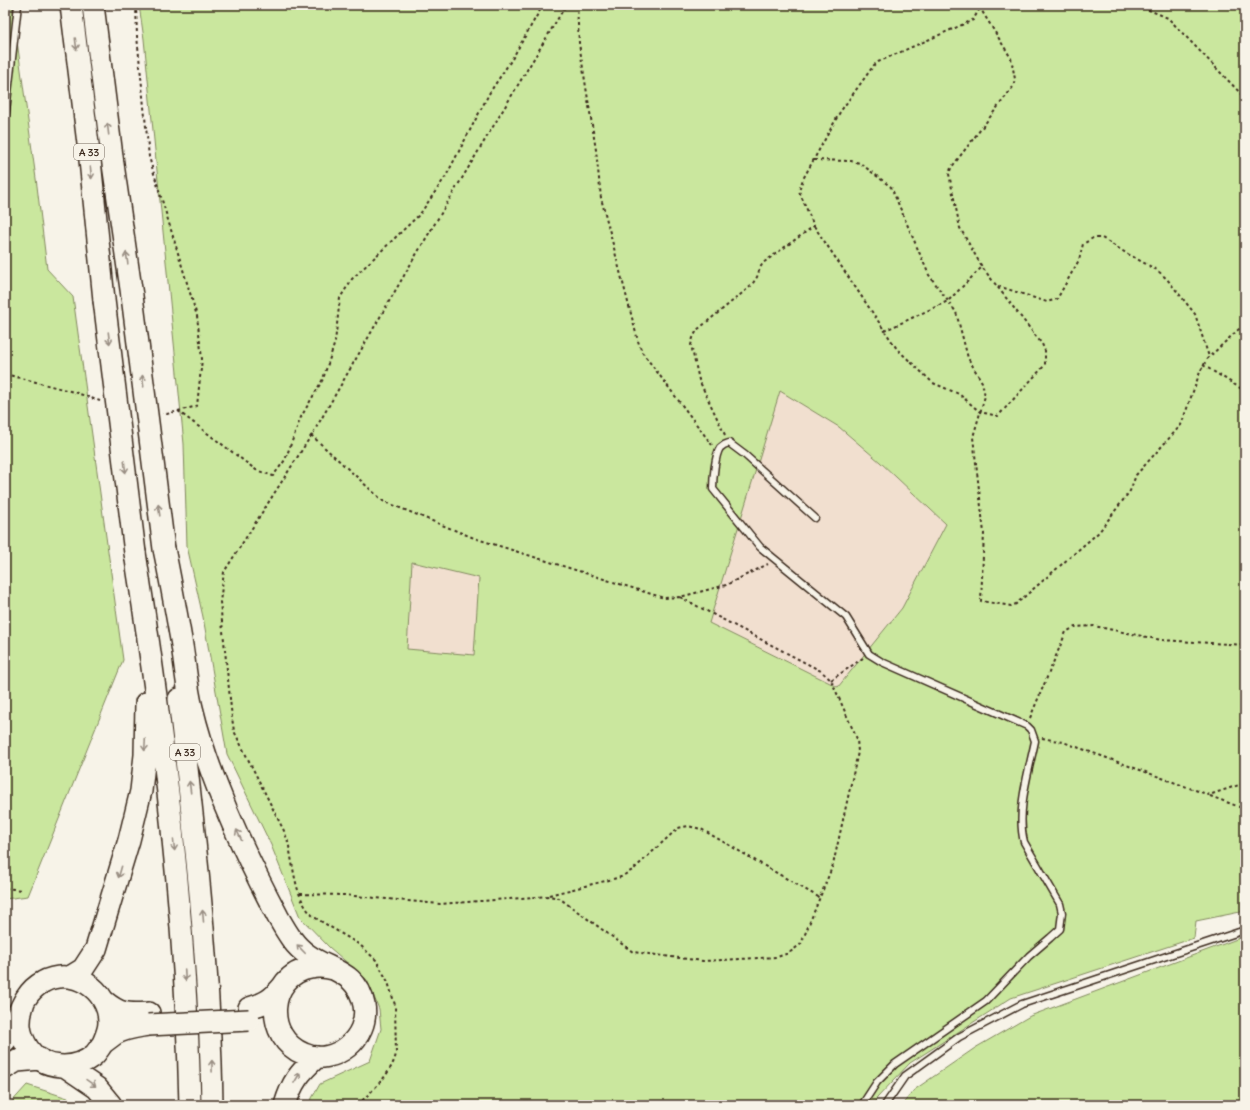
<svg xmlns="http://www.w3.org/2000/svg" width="1250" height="1110" font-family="Delius,sans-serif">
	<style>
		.built { fill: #f1dfcf }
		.green { fill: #cae79e; stroke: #82885e; fill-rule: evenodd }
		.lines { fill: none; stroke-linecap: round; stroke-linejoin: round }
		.service-casing { stroke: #3b2a1e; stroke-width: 9 }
		.motorway-casing { stroke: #3b2a1e; stroke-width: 24 }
		.path { stroke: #3b2a1e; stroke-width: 2; stroke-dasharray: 3 3; stroke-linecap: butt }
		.service { stroke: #f7f3e8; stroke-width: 6 }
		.motorway { stroke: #f7f3e8; stroke-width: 21 }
		.motorway-bridge-casing { stroke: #3b2a1e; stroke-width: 24; stroke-linecap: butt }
		.motorway-bridge { stroke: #f7f3e8; stroke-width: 21 }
		.oneway { stroke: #998e83 }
		.labels { text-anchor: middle; stroke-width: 3; stroke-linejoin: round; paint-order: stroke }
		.shield { fill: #f7f3e8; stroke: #73665b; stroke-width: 1 }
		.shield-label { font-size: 10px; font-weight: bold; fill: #3b2a1e }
	</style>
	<rect width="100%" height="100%" fill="#f7f3e8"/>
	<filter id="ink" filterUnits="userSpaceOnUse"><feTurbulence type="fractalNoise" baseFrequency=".025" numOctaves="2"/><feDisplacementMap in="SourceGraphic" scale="8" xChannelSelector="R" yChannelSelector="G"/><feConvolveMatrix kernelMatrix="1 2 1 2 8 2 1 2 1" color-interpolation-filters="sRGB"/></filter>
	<g filter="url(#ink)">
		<!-- built -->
		<path class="built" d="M780 391 839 427 880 462 946 524 902 608 838 687 709 623Z
			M412 562 479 578 474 656 407 649Z"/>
		<!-- green -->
		<path class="green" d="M5 5H12L37 186 47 269 73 297 123 660 28 896 5 899Z
			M139 5H1245V911L1196 921 1194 938 1011 998 910 1063 877 1098 873 1105H310L312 1098 320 1084 370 1061 381 1029 379 1009 367 980 329 947 300 917 271 845 227 754 203 617 187 546 184 444 144 39ZM780 391 839 427 880 462 946 524 902 608 838 687 709 623ZM412 562 479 578 474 655 407 649Z
			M1245 936V1104L902 1105 914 1090 975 1048 1030 1016Z
			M27 1085 74 1100 80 1105H9Z"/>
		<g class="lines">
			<defs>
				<path id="service" d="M5 120 18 5
					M815 518 745 455 729 443C725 444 723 445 720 448 715 455 713 479 713 489L760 547 846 617 869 654 882 662 1027 726 1031 730 1035 741C1029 771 1016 811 1024 842L1060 904 1062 913 1060 929 1050 938 1029 956 986 1001 895 1064 877 1082 862 1105
					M885 1105 905 1076 959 1037 1022 1004 1245 930"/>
				<path id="motorway" d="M71 5 90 160 104 300
					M93 5 113 164 132 296
					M164 549C170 577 175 606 180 634 185 659 186 684 192 708 209 779 244 853 278 917 286 931 294 946 308 955 331 971 358 972 364 1005 370 1038 334 1067 304 1054 263 1038 267 975 311 968 319 966 326 967 334 969
					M135 553C164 736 186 920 190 1105
					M179 699C195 834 210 969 212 1105
					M70 977 83 969 96 949 129 840 141 791 145 755 146 703
					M104 1001C121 1015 128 1014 149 1013
					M24 1002C18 1020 18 1032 28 1048 42 1070 75 1071 94 1055 97 1052 100 1047 103 1043 107 1040 111 1037 115 1034 125 1028 137 1027 148 1025
					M249 1008C266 1003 271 1000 283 986
					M5 1041C18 1022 20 994 43 982 72 966 109 989 109 1022 109 1030 106 1036 103 1043
					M66 1067 97 1088 111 1105
					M5 1068 17 1061 40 1059
					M285 1105C292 1082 299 1073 317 1057"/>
			</defs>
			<!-- service casing -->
			<use href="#service" class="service-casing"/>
			<!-- motorway casing -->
			<use href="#motorway" class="motorway-casing"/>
			<!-- path -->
			<path class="path" d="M136 5 137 36 149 157 197 316 202 359 197 406 167 414 163 413
				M577 5 579 43 596 150 601 198 638 341 642 352 712 445
				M1137 5 1168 18 1245 98
				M814 160 851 161 860 163 891 187 929 275 956 312 968 358 982 382 985 396 973 437 984 533 981 601 1011 606 1016 604 1099 532 1130 491 1136 475 1181 425 1200 372 1207 359 1240 328 1245 321
				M814 226 897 349 933 383 959 394 980 412 998 416 1045 365V351L1042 344 982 267 960 228 949 174 951 168 1013 87 1015 79 1011 58 980 8
				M998 286 1047 302 1057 299 1079 260 1083 244 1093 238H1102L1126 253 1157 270 1167 279 1195 314 1209 357
				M884 331 948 301 982 267
				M1203 365 1245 391
				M5 374 74 392 100 401
				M178 411 256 470 273 476 285 460 301 417 323 379 335 342 340 298 352 279 420 214 446 176 490 92 512 59 543 5
				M311 435 383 501 474 538 664 598 680 597 726 585 768 564
				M725 435 699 380 691 345 693 338 697 330 751 286 757 277 760 268 763 263 814 226 799 191 803 179 840 112 874 65 878 62 973 20 980 8 981 5
				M831 680 863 658
				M1030 718 1066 632 1075 627 1094 626 1161 640 1245 645
				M1042 738 1063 742 1209 795 1245 783
				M1210 796 1245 809
				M5 888 21 890
				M300 894 344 895 440 904 549 896 559 898 633 952 703 961 777 957 789 953 801 944 833 865 858 752 857 739 831 680 821 671 680 597
				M549 895 621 877 634 869 678 828 688 826 701 829 820 898
				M358 1105C373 1089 391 1075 396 1054L395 1005 388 982 376 960 360 945 314 917C294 899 294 866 288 842 286 836 284 830 281 825L234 731 232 718 220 602 224 572 316 428 413 260 566 5"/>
			<!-- service -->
			<use href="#service" class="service"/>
			<!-- motorway -->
			<use href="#motorway" class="motorway"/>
			<defs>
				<path id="motorway-bridge" d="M132 296 164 549
					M104 300 135 553
					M148 1025 249 1020"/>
			</defs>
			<!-- motorway-bridge casing -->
			<use href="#motorway-bridge" class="motorway-bridge-casing"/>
			<!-- motorway-bridge -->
			<use href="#motorway-bridge" class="motorway-bridge"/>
		</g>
		<!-- one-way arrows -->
		<defs><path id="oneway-shaft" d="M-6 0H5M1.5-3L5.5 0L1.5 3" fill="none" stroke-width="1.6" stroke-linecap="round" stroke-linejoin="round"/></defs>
		<g class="oneway">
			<use href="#oneway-shaft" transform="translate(76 44) rotate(83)"/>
			<use href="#oneway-shaft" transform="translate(108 129) rotate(-97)"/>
			<use href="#oneway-shaft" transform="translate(91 173) rotate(84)"/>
			<use href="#oneway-shaft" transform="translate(127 258) rotate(-98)"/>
			<use href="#oneway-shaft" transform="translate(109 338) rotate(83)"/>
			<use href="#oneway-shaft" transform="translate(143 381) rotate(-97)"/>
			<use href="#oneway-shaft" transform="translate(125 467) rotate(83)"/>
			<use href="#oneway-shaft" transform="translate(159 510) rotate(-98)"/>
			<use href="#oneway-shaft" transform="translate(145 745) rotate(93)"/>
			<use href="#oneway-shaft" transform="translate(190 787) rotate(-97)"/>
			<use href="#oneway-shaft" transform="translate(239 835) rotate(-115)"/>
			<use href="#oneway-shaft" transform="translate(174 845) rotate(84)"/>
			<use href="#oneway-shaft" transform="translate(120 872) rotate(106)"/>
			<use href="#oneway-shaft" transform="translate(203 916) rotate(-95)"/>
			<use href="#oneway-shaft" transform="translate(301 949) rotate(-134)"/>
			<use href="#oneway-shaft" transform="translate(185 975) rotate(87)"/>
			<use href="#oneway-shaft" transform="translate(212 1066) rotate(-91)"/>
			<use href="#oneway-shaft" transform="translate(297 1078) rotate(-59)"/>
			<use href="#oneway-shaft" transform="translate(91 1083) rotate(35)"/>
		</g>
	</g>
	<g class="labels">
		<!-- shield labels -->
		<g class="shield">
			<rect x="74" y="144" width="30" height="16" rx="3"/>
			<rect x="170" y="744" width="30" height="16" rx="3"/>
		</g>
		<g class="shield-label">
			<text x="89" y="156">A 33</text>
			<text x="185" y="756">A 33</text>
		</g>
	</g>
	<!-- margin -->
	<rect width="1250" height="1110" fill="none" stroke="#f7f3e8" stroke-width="20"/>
	<rect x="10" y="10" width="1230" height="1090" fill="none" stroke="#3b2a1e" stroke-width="1.5" filter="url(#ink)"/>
</svg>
